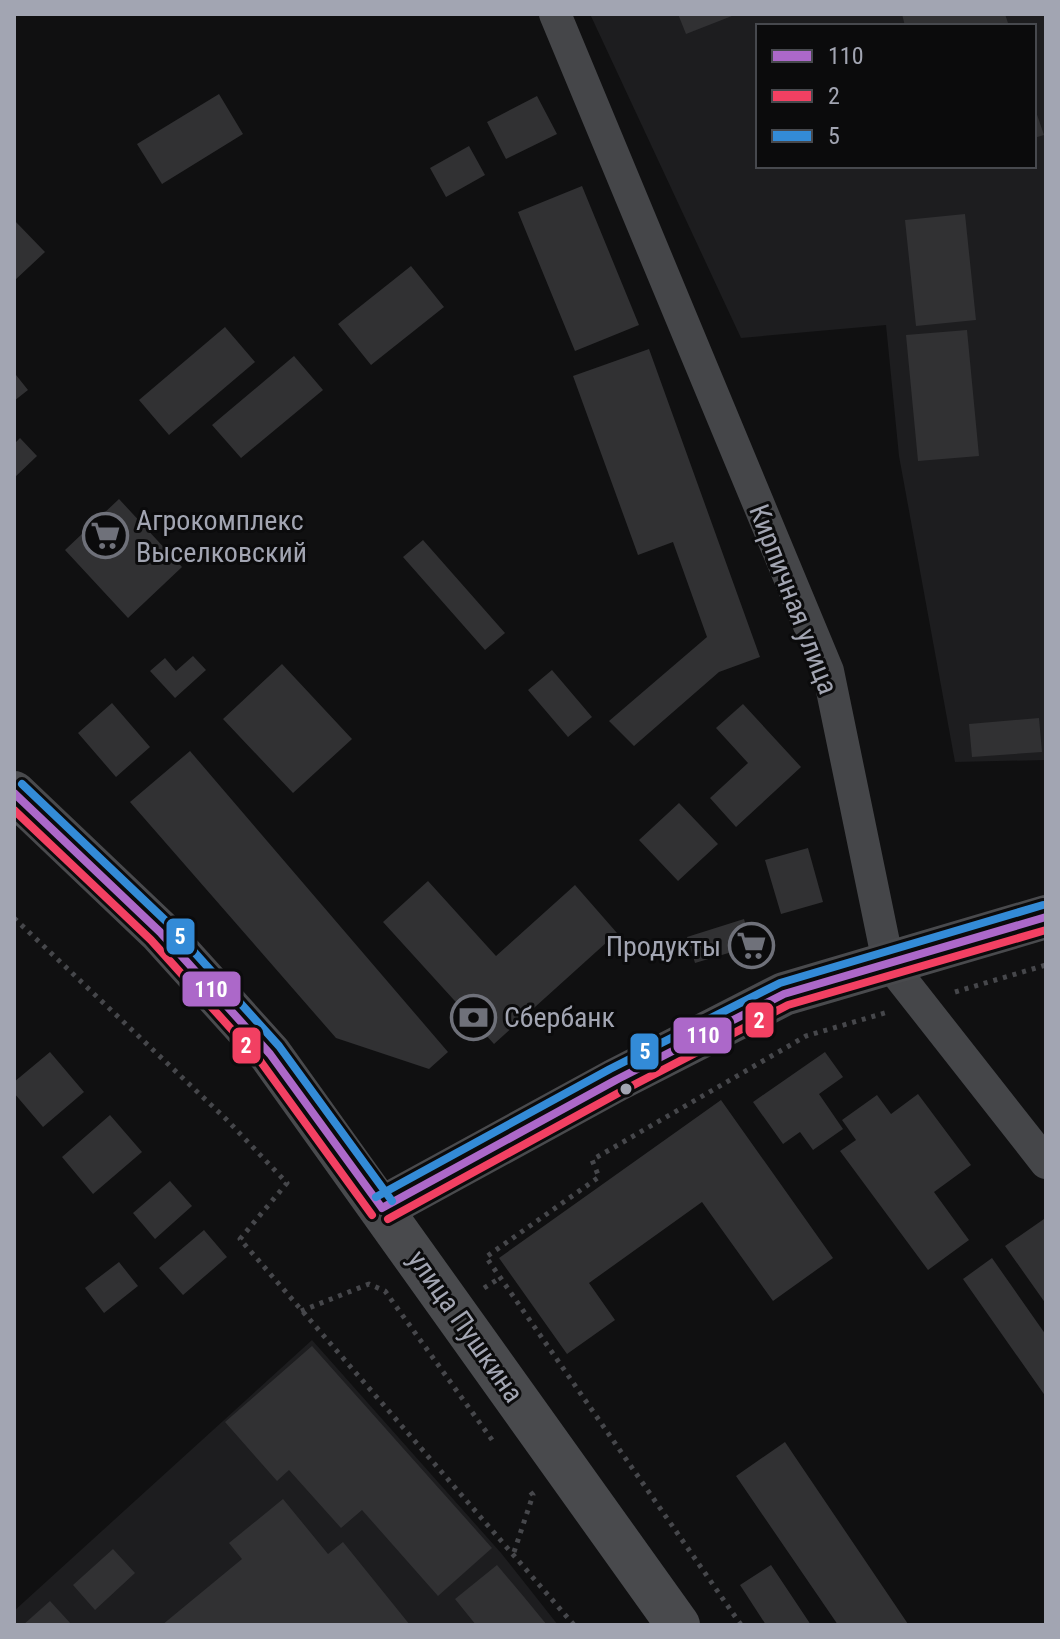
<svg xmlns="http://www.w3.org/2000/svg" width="1060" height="1639" font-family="'Roboto Condensed',sans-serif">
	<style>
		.built { fill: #1d1d1f; fill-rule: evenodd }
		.building { fill: #313133 }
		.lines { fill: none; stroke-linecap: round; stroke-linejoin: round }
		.path { stroke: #46474b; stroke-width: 5; stroke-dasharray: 4 6; stroke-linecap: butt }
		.minor { stroke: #454649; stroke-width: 32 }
		.secondary { stroke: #494a4d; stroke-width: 44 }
		.bus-1-casing { stroke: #0b0b0c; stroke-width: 14 }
		.bus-2-casing { stroke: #0b0b0c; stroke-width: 14 }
		.bus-3-casing { stroke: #0b0b0c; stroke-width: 14 }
		.bus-1 { stroke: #ac68c9; stroke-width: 8 }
		.bus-2 { stroke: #f24062; stroke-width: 8 }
		.bus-3 { stroke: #338bd7; stroke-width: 8 }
		.bus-dot { fill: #a2a5b2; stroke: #0b0b0c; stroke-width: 3 }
		.labels { text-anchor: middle; stroke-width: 6; stroke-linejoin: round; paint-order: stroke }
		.poi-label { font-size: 28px; fill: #a2a5b2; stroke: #0b0b0c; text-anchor: start }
		.street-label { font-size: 28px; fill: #a2a5b2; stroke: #0b0b0c }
		.line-badge { stroke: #0b0b0c; stroke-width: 3 }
		.badge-label { font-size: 22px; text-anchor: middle; font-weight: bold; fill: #fff }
	</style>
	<rect width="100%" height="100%" fill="#101011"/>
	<!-- built -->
	<path class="built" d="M590 14H1046V760L955 762 899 456 886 325 741 338ZM758 26H1034V166H758Z
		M312 1340 501 1553 558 1625H14V1611Z"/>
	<!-- building -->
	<path class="building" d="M678 14H737L686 34Z
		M902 14H1005L1009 26H905Z
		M219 94 243 134 162 184 137 144Z
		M537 96 557 134 506 159 487 122Z
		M1034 106 1044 135 1034 138Z
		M469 146 485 175 446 197 430 168Z
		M582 186 639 325 575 351 518 212Z
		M965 214 976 320 916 326 905 220Z
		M14 220 45 252 14 281Z
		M411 266 444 307 371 365 338 324Z
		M225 327 255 362 169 435 139 400Z
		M967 330 979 456 918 461 906 335Z
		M649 349 760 657 719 672 634 746 609 721 707 637 673 542 638 555 573 376Z
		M294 356 323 390 241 458 212 425Z
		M16 375 28 390 14 401V377Z
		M20 438 37 456 14 478V444Z
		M119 499 182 567 128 618 65 550Z
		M423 540 505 633 485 650 403 557Z
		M193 656 206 670 175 698 150 671 165 658 176 671Z
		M282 664 352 739 293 793 223 719Z
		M552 670 592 717 568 737 528 690Z
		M112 703 150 747 116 777 78 733Z
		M743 704 801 767 736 827 710 798 748 763 716 728Z
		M1039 718 1042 752 972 757 969 724Z
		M190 751 448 1052 429 1069 336 1038 130 802Z
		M679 803 718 844 678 881 639 840Z
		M808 848 823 902 781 914 765 860Z
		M428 881 496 956 575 885 617 933 494 1044 383 922Z
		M744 919 752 946 695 963 687 937Z
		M50 1052 84 1092 43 1127 14 1093V1082Z
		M825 1052 843 1077 819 1094 843 1129 813 1150 800 1132 783 1144 753 1102Z
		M918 1094 971 1165 934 1192 969 1240 928 1270 840 1151 856 1140 842 1120 877 1095 891 1114Z
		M721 1100 833 1258 773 1301 702 1202 589 1283 615 1320 567 1354 499 1258Z
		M110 1115 142 1152 93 1194 62 1157Z
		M170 1181 192 1206 155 1239 133 1213Z
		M1044 1219 1046 1222V1304L1005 1246Z
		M204 1230 227 1257 183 1295 159 1268Z
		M992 1258 1046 1335V1397L963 1279Z
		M119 1262 138 1286 104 1313 85 1288Z
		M312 1346 492 1548 438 1596 362 1510 341 1528 289 1470 277 1481 225 1422Z
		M785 1442 908 1624 907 1625H838L736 1476Z
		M283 1499 328 1554 343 1542 410 1625H162L242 1559 229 1543Z
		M113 1549 135 1573 95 1610 73 1585Z
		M497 1565 524 1597 547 1625H476L455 1599Z
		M771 1565 811 1625H766L740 1585Z
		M50 1601 72 1625H23Z"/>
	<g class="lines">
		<!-- path -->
		<path class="path" d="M14 918 227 1120 287 1183 240 1239 574 1625
			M955 992 1046 965
			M484 1288 500 1278
			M301 1311 369 1284 385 1291 495 1444
			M514 1552 533 1495 529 1490
			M741 1625 486 1257 599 1177 592 1160 806 1036 888 1012"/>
		<!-- minor -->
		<path class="minor" d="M555 14 828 671 888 962 1046 1163"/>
		<!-- secondary -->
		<path class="secondary" d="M14 793 160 932 270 1054 678 1625
			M382 1208 616 1080 784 994 1046 917"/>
		<defs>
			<path id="bus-1" d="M14 793 160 932 270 1054 382 1208
				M382 1208 616 1080 784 994 1046 917"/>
			<path id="bus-2" d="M14 810 151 940 261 1062 372 1215
				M388 1219 622 1091 788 1005 1046 930"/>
			<path id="bus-3" d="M22 784 168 923 279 1046 392 1201
				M376 1197 610 1069 780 983 1043 905"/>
		</defs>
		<!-- bus-1 casing -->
		<use href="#bus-1" class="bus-1-casing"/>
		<!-- bus-2 casing -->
		<use href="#bus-2" class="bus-2-casing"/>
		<!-- bus-3 casing -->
		<use href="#bus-3" class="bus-3-casing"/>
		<!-- bus-1 -->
		<use href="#bus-1" class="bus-1"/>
		<!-- bus-2 -->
		<use href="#bus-2" class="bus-2"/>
		<!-- bus-3 -->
		<use href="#bus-3" class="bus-3"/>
	</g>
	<!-- icons -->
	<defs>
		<symbol id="supermarket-ring" viewBox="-11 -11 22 22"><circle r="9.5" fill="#0b0b0c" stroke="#6f717a" stroke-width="1.5"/><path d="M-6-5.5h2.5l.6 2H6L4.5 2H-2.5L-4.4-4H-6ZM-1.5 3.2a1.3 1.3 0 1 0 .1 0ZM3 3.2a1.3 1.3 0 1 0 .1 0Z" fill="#6f717a"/></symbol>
		<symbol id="bank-ring" viewBox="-11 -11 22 22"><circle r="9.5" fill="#0b0b0c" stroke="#6f717a" stroke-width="1.5"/><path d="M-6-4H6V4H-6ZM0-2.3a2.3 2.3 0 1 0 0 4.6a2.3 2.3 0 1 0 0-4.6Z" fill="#6f717a"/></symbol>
	</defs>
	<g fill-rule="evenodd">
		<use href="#supermarket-ring" x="80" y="510" width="51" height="51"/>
		<use href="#supermarket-ring" x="726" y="920" width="51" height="51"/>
		<use href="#bank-ring" x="448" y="992" width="51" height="51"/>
	</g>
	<!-- markers -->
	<circle class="bus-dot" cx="626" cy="1089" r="7"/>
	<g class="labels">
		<!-- poi labels -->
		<g class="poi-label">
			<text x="136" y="530">Агрокомплекс<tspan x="136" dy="32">Выселковский</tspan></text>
			<text x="721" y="956" text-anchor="end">Продукты</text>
			<text x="504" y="1027">Сбербанк</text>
		</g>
		<!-- street labels -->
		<g class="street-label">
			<text transform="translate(794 599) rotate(69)" y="10">Кирпичная улица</text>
			<text transform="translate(466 1326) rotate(55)" y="10">улица Пушкина</text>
		</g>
	</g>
	<g class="line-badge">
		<rect x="165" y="917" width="31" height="39" rx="8" fill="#338bd7"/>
		<rect x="181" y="970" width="61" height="38" rx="8" fill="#ac68c9"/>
		<rect x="744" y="1001" width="31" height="38" rx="8" fill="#f24062"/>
		<rect x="672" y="1016" width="61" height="39" rx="8" fill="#ac68c9"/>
		<rect x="231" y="1026" width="31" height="39" rx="8" fill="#f24062"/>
		<rect x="629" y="1032" width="31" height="39" rx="8" fill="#338bd7"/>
	</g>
	<g class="badge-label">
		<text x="180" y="944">5</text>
		<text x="211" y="997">110</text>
		<text x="759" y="1028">2</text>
		<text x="703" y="1043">110</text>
		<text x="246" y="1053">2</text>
		<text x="645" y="1059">5</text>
	</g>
	<!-- border -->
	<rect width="1060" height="1639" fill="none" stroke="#a2a5b2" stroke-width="32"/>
	<!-- legend -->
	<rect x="756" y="24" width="280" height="144" fill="#0b0b0c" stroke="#47494e" stroke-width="2"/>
	<rect x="772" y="50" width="40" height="12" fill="#ac68c9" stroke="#47494e" stroke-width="2"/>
	<text x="828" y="64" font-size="24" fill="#a2a5b2">110</text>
	<rect x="772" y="90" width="40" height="12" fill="#f24062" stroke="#47494e" stroke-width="2"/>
	<text x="828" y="104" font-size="24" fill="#a2a5b2">2</text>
	<rect x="772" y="130" width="40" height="12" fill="#338bd7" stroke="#47494e" stroke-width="2"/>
	<text x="828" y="144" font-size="24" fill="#a2a5b2">5</text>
</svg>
